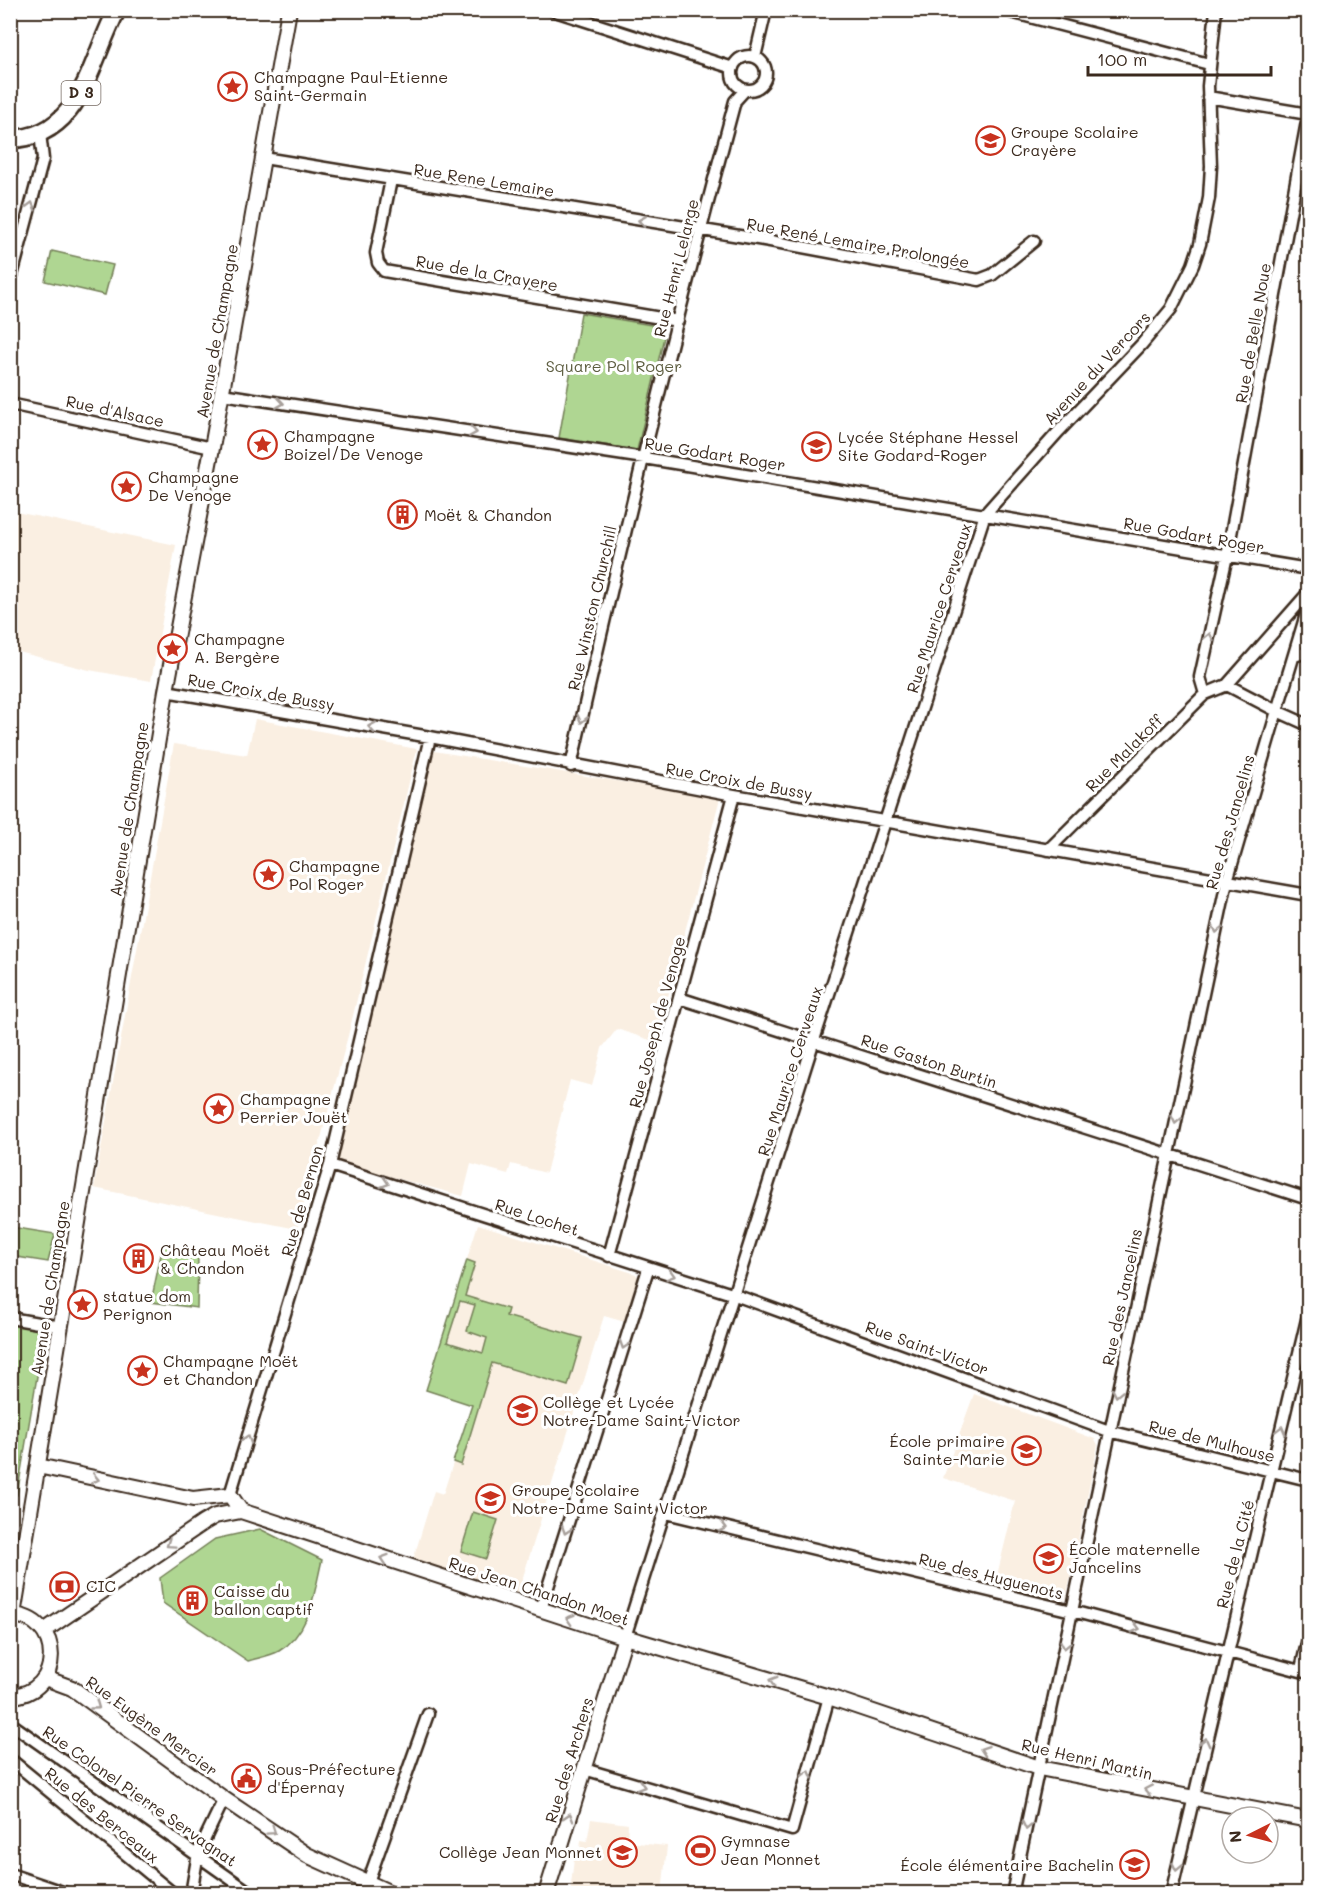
<svg xmlns="http://www.w3.org/2000/svg" width="1319" height="1904" font-family="Mali,sans-serif">
	<style>
		.built { fill: #faefe2 }
		.green { fill: #afd692; stroke: #758058; stroke-width: 1.5; fill-rule: evenodd }
		.lines { fill: none; stroke-linecap: round; stroke-linejoin: round }
		.street-casing { stroke: #3b2a1e; stroke-width: 15 }
		.secondary-casing { stroke: #3b2a1e; stroke-width: 18 }
		.primary-casing { stroke: #3b2a1e; stroke-width: 21 }
		.street { stroke: #fff; stroke-width: 10 }
		.secondary { stroke: #fff; stroke-width: 14 }
		.primary { stroke: #fff; stroke-width: 16 }
		.oneway { stroke: #a79f9a }
		.labels { text-anchor: middle; stroke-width: 6; stroke-linejoin: round; paint-order: stroke }
		.shield { fill: #fff; stroke: #766a62; stroke-width: 1.5 }
		.shield-label { font-size: 15px; font-weight: bold; fill: #3b2a1e }
		.poi-label { font-size: 16px; fill: #3b2a1e; stroke: #fff; text-anchor: start }
		.street-label { font-size: 16px; fill: #3b2a1e; stroke: #fff }
		.park-label { font-size: 16px; fill: #5e5e41; stroke: #fff }
	</style>
	<rect width="100%" height="100%" fill="#fff"/>
	<filter id="ink" filterUnits="userSpaceOnUse"><feTurbulence type="fractalNoise" baseFrequency=".0167" numOctaves="2"/><feDisplacementMap in="SourceGraphic" scale="12" xChannelSelector="R" yChannelSelector="G"/><feConvolveMatrix kernelMatrix="1 2 1 2 8 2 1 2 1" color-interpolation-filters="sRGB"/></filter>
	<g filter="url(#ink)">
		<!-- built -->
		<path class="built" d="M11 511 176 545 151 681 89 670 11 650Z
			M255 719 417 749 350 1028 297 1229 94 1188 174 744 247 755Z
			M434 751 720 798 656 1042 617 1029 602 1048 592 1086 570 1080 546 1173 511 1164 508 1174 471 1164 463 1196 332 1161Z
			M478 1224 636 1274 638 1277 625 1322 604 1316 518 1593 413 1560 434 1491 443 1494 472 1405 426 1390Z
			M974 1394 1095 1439 1098 1445 1066 1598 1063 1601 995 1584 1015 1501 943 1478Z
			M591 1819 628 1824 627 1842 667 1846 662 1893H570L574 1859 579 1860 581 1840 587 1841Z"/>
		<!-- green -->
		<path class="green" d="M52 251 113 265 105 295 45 281Z
			M581 313 657 326 664 337 637 450 559 438Z
			M11 1227 55 1234 48 1262 11 1256Z
			M163 1245 198 1255 197 1308 151 1302Z
			M467 1260 475 1263 465 1296 508 1309 506 1316 582 1338 568 1386 492 1363 461 1465 453 1462 472 1405 426 1390ZM460 1301 475 1305 467 1331 487 1338 483 1353 447 1342Z
			M11 1323 45 1329 17 1495 11 1494Z
			M473 1512 498 1520 486 1559 461 1551Z
			M260 1529 322 1560C314 1592 311 1632 279 1651 270 1656 257 1658 248 1661L163 1603 160 1578 215 1539Z"/>
		<g class="lines">
			<defs>
				<path id="street" d="M552 10 733 68
					M1003 10 1209 64
					M732 73a17 17 0 1 1 34 0a17 17 0 1 1-34 0Z
					M755 57 766 10
					M1208 97 1308 114
					M264 158 770 241 979 280 992 275 1034 241
					M391 180 376 253 378 263 384 271 678 321
					M10 283 43 159 40 133
					M222 394 644 458 1308 569
					M10 404 212 448
					M1294 656 1308 652
					M1227 685 1277 711 1308 608
					M166 691 430 737 734 795 1308 895
					M1205 694 1200 677 1227 556 1308 116
					M571 766C621 544 675 322 735 101L745 90
					M1048 850 1205 694 1227 685 1308 593
					M679 998 1308 1199
					M330 1165 735 1295 1109 1431 1308 1480
					M609 1256 734 795
					M10 1318 61 1327
					M230 1495 330 1165 430 737
					M666 1513 1072 1611 1308 1673
					M541 1609 648 1269
					M625 1637 814 1040 985 514 1059 431 1142 344 1171 309 1193 265 1200 244 1209 198 1211 166 1208 86 1216 10
					M1301 1669 1308 1639
					M10 1723 252 1894
					M10 1759 174 1894
					M584 1769 792 1830 829 1697
					M10 1874 69 1894
					M368 1882 428 1714
					M191 1894 198 1853 224 1799
					M1012 1894 1227 881 1277 711 1308 725
					M1171 1894 1308 1315"/>
				<path id="secondary" d="M38 1466 193 1499 230 1495 241 1511
					M241 1511 625 1637 829 1697 1039 1768 1308 1820
					M10 1615C64 1616 65 1694 10 1696
					M13 1615 166 691 212 448 289 10
					M44 1631 203 1523 215 1516 241 1511
					M45 1678 72 1688 224 1799 307 1855 393 1894
					M546 1894 625 1637"/>
				<path id="primary" d="M10 139C82 138 90 60 117 10"/>
			</defs>
			<!-- street casing -->
			<use href="#street" class="street-casing"/>
			<!-- secondary casing -->
			<use href="#secondary" class="secondary-casing"/>
			<!-- primary casing -->
			<use href="#primary" class="primary-casing"/>
			<!-- street -->
			<use href="#street" class="street"/>
			<!-- secondary -->
			<use href="#secondary" class="secondary"/>
			<!-- primary -->
			<use href="#primary" class="primary"/>
		</g>
		<!-- one-way arrows -->
		<defs><path id="oneway-chevron" d="M-2-3.5L2.5 0L-2 3.5" fill="none" stroke-width="1.6" stroke-linecap="round" stroke-linejoin="round" transform="scale(1.5)"/></defs>
		<g class="oneway">
			<use href="#oneway-chevron" transform="translate(31 206) rotate(-75)"/>
			<use href="#oneway-chevron" transform="translate(642 221) rotate(-171)"/>
			<use href="#oneway-chevron" transform="translate(280 403) rotate(9)"/>
			<use href="#oneway-chevron" transform="translate(473 432) rotate(9)"/>
			<use href="#oneway-chevron" transform="translate(1209 637) rotate(-78)"/>
			<use href="#oneway-chevron" transform="translate(582 719) rotate(103)"/>
			<use href="#oneway-chevron" transform="translate(372 727) rotate(-170)"/>
			<use href="#oneway-chevron" transform="translate(1217 929) rotate(102)"/>
			<use href="#oneway-chevron" transform="translate(1176 1120) rotate(102)"/>
			<use href="#oneway-chevron" transform="translate(385 1183) rotate(18)"/>
			<use href="#oneway-chevron" transform="translate(671 1275) rotate(17)"/>
			<use href="#oneway-chevron" transform="translate(624 1345) rotate(108)"/>
			<use href="#oneway-chevron" transform="translate(1117 1393) rotate(102)"/>
			<use href="#oneway-chevron" transform="translate(1281 1430) rotate(-76)"/>
			<use href="#oneway-chevron" transform="translate(247 1439) rotate(-73)"/>
			<use href="#oneway-chevron" transform="translate(95 1479) rotate(12)"/>
			<use href="#oneway-chevron" transform="translate(723 1527) rotate(14)"/>
			<use href="#oneway-chevron" transform="translate(566 1530) rotate(108)"/>
			<use href="#oneway-chevron" transform="translate(170 1544) rotate(146)"/>
			<use href="#oneway-chevron" transform="translate(384 1559) rotate(-162)"/>
			<use href="#oneway-chevron" transform="translate(570 1619) rotate(-162)"/>
			<use href="#oneway-chevron" transform="translate(1136 1628) rotate(15)"/>
			<use href="#oneway-chevron" transform="translate(1065 1645) rotate(102)"/>
			<use href="#oneway-chevron" transform="translate(773 1681) rotate(-163)"/>
			<use href="#oneway-chevron" transform="translate(96 1706) rotate(36)"/>
			<use href="#oneway-chevron" transform="translate(1205 1742) rotate(-76)"/>
			<use href="#oneway-chevron" transform="translate(984 1750) rotate(-161)"/>
			<use href="#oneway-chevron" transform="translate(808 1774) rotate(-75)"/>
			<use href="#oneway-chevron" transform="translate(641 1786) rotate(16)"/>
			<use href="#oneway-chevron" transform="translate(1148 1790) rotate(-169)"/>
			<use href="#oneway-chevron" transform="translate(569 1817) rotate(-73)"/>
			<use href="#oneway-chevron" transform="translate(1027 1826) rotate(102)"/>
			<use href="#oneway-chevron" transform="translate(272 1831) rotate(34)"/>
			<use href="#oneway-chevron" transform="translate(1177 1867) rotate(102)"/>
		</g>
	</g>
	<!-- icons -->
	<defs>
		<symbol id="sight-ring" viewBox="-11 -11 22 22"><circle r="9.5" fill="#fff" stroke="#c8321e" stroke-width="1.5"/><path d="M0-6L1.8-2.2L6-1.7L2.9 1.2L3.7 5.4L0 3.3L-3.7 5.4L-2.9 1.2L-6-1.7L-1.8-2.2Z" fill="#c8321e"/></symbol>
		<symbol id="school-ring" viewBox="-11 -11 22 22"><circle r="9.5" fill="#fff" stroke="#c8321e" stroke-width="1.5"/><path d="M0-5L7-2L0 1L-7-2ZM-4 1L0 2.5L4 1V4Q0 6-4 4Z" fill="#c8321e"/></symbol>
		<symbol id="building-ring" viewBox="-11 -11 22 22"><circle r="9.5" fill="#fff" stroke="#c8321e" stroke-width="1.5"/><path d="M-4-6H4V6H1V3H-1V6H-4ZM-2.5-4.3h1.7v1.8h-1.7ZM.8-4.3h1.7v1.8H.8ZM-2.5-1h1.7V.8h-1.7ZM.8-1h1.7V.8H.8Z" fill="#c8321e"/></symbol>
		<symbol id="bank-ring" viewBox="-11 -11 22 22"><circle r="9.5" fill="#fff" stroke="#c8321e" stroke-width="1.5"/><path d="M-6-4H6V4H-6ZM0-2.3a2.3 2.3 0 1 0 0 4.6a2.3 2.3 0 1 0 0-4.6Z" fill="#c8321e"/></symbol>
		<symbol id="civic-ring" viewBox="-11 -11 22 22"><circle r="9.5" fill="#fff" stroke="#c8321e" stroke-width="1.5"/><path d="M-.6-6.5H3V-4.5H.6V-3L4-1V1h2V6H-6V1h2V-1L-.6-3ZM-1.2 2.5V6h2.4V2.5Z" fill="#c8321e"/></symbol>
		<symbol id="stadium-ring" viewBox="-11 -11 22 22"><circle r="9.5" fill="#fff" stroke="#c8321e" stroke-width="1.5"/><path d="M0-5a6.5 5 0 1 0 0 10a6.5 5 0 1 0 0-10ZM-3.5-1.8h7v3.6h-7Z" fill="#c8321e"/></symbol>
	</defs>
	<g fill-rule="evenodd">
		<use href="#sight-ring" x="216" y="70" width="33" height="33"/>
		<use href="#school-ring" x="974" y="124" width="33" height="33"/>
		<use href="#sight-ring" x="246" y="428" width="33" height="33"/>
		<use href="#school-ring" x="800" y="430" width="33" height="33"/>
		<use href="#sight-ring" x="110" y="470" width="33" height="33"/>
		<use href="#building-ring" x="386" y="498" width="33" height="33"/>
		<use href="#sight-ring" x="156" y="632" width="33" height="33"/>
		<use href="#sight-ring" x="252" y="858" width="33" height="33"/>
		<use href="#sight-ring" x="202" y="1092" width="33" height="33"/>
		<use href="#building-ring" x="122" y="1242" width="33" height="33"/>
		<use href="#sight-ring" x="66" y="1288" width="33" height="33"/>
		<use href="#sight-ring" x="126" y="1354" width="33" height="33"/>
		<use href="#school-ring" x="506" y="1394" width="33" height="33"/>
		<use href="#school-ring" x="1010" y="1434" width="33" height="33"/>
		<use href="#school-ring" x="474" y="1482" width="33" height="33"/>
		<use href="#school-ring" x="1032" y="1542" width="33" height="33"/>
		<use href="#bank-ring" x="48" y="1570" width="33" height="33"/>
		<use href="#building-ring" x="176" y="1584" width="33" height="33"/>
		<use href="#civic-ring" x="230" y="1762" width="33" height="33"/>
		<use href="#stadium-ring" x="684" y="1834" width="33" height="33"/>
		<use href="#school-ring" x="606" y="1836" width="33" height="33"/>
		<use href="#school-ring" x="1118" y="1848" width="33" height="33"/>
	</g>
	<g class="labels">
		<!-- shield labels -->
		<rect class="shield" x="61.5" y="81" width="39" height="24" rx="4.5"/>
		<g class="shield-label">
			<text x="81" y="98">D 3</text>
		</g>
		<!-- poi labels -->
		<g class="poi-label">
			<text x="254" y="83">Champagne Paul-Etienne<tspan x="254" dy="18">Saint-Germain</tspan></text>
			<text x="1011" y="138">Groupe Scolaire<tspan x="1011" dy="18">Crayère</tspan></text>
			<text x="284" y="442">Champagne<tspan x="284" dy="18">Boizel/De Venoge</tspan></text>
			<text x="838" y="443">Lycée Stéphane Hessel<tspan x="838" dy="18">Site Godard-Roger</tspan></text>
			<text x="148" y="483">Champagne<tspan x="148" dy="18">De Venoge</tspan></text>
			<text x="424" y="521">Moёt &amp; Chandon</text>
			<text x="194" y="645">Champagne<tspan x="194" dy="18">A. Bergère</tspan></text>
			<text x="289" y="872">Champagne<tspan x="289" dy="18">Pol Roger</tspan></text>
			<text x="240" y="1105">Champagne<tspan x="240" dy="18">Perrier Jouët</tspan></text>
			<text x="160" y="1256">Château Moët<tspan x="160" dy="18">&amp; Chandon</tspan></text>
			<text x="103" y="1302">statue dom<tspan x="103" dy="18">Perignon</tspan></text>
			<text x="163" y="1367">Champagne Moët<tspan x="163" dy="18">et Chandon</tspan></text>
			<text x="543" y="1408">Collège et Lycée<tspan x="543" dy="18">Notre-Dame Saint-Victor</tspan></text>
			<text x="1005" y="1447" text-anchor="end">École primaire<tspan x="1005" dy="18">Sainte-Marie</tspan></text>
			<text x="512" y="1496">Groupe Scolaire<tspan x="512" dy="18">Notre-Dame Saint Victor</tspan></text>
			<text x="1069" y="1555">École maternelle<tspan x="1069" dy="18">Jancelins</tspan></text>
			<text x="86" y="1592">CIC</text>
			<text x="214" y="1597">Caisse du<tspan x="214" dy="18">ballon captif</tspan></text>
			<text x="267" y="1775">Sous-Préfecture<tspan x="267" dy="18">d'Épernay</tspan></text>
			<text x="721" y="1847">Gymnase<tspan x="721" dy="18">Jean Monnet</tspan></text>
			<text x="602" y="1858" text-anchor="end">Collège Jean Monnet</text>
			<text x="1114" y="1871" text-anchor="end">École élémentaire Bachelin</text>
		</g>
		<!-- street labels -->
		<g class="street-label">
			<text transform="translate(484 180) rotate(9)" y="6">Rue Rene Lemaire</text>
			<text transform="translate(858 243) rotate(10)" y="6">Rue René Lemaire Prolongée</text>
			<text transform="translate(676 268) rotate(-76)" y="6">Rue Henri Lelarge</text>
			<text transform="translate(487 273) rotate(10)" y="6">Rue de la Crayere</text>
			<text transform="translate(217 331) rotate(-80)" y="6">Avenue de Champagne</text>
			<text transform="translate(1253 333) rotate(-80)" y="6">Rue de Belle Noue</text>
			<text transform="translate(1097 368) rotate(-47)" y="6">Avenue du Vercors</text>
			<text transform="translate(115 411) rotate(12)" y="6">Rue d'Alsace</text>
			<text transform="translate(715 454) rotate(9)" y="6">Rue Godart Roger</text>
			<text transform="translate(1194 535) rotate(10)" y="6">Rue Godart Roger</text>
			<text transform="translate(592 608) rotate(-77)" y="6">Rue Winston Churchill</text>
			<text transform="translate(939 608) rotate(-72)" y="6">Rue Maurice Cerveaux</text>
			<text transform="translate(261 692) rotate(10)" y="6">Rue Croix de Bussy</text>
			<text transform="translate(1124 753) rotate(-45)" y="6">Rue Malakoff</text>
			<text transform="translate(739 781) rotate(10)" y="6">Rue Croix de Bussy</text>
			<text transform="translate(129 809) rotate(-81)" y="6">Avenue de Champagne</text>
			<text transform="translate(1230 822) rotate(-74)" y="6">Rue des Jancelins</text>
			<text transform="translate(657 1022) rotate(-75)" y="6">Rue Joseph de Venoge</text>
			<text transform="translate(929 1061) rotate(18)" y="6">Rue Gaston Burtin</text>
			<text transform="translate(790 1071) rotate(-72)" y="6">Rue Maurice Cerveaux</text>
			<text transform="translate(302 1201) rotate(-74)" y="6">Rue de Bernon</text>
			<text transform="translate(537 1217) rotate(18)" y="6">Rue Lochet</text>
			<text transform="translate(50 1288) rotate(-81)" y="6">Avenue de Champagne</text>
			<text transform="translate(1122 1297) rotate(-78)" y="6">Rue des Jancelins</text>
			<text transform="translate(927 1348) rotate(20)" y="6">Rue Saint-Victor</text>
			<text transform="translate(1212 1441) rotate(14)" y="6">Rue de Mulhouse</text>
			<text transform="translate(1235 1554) rotate(-76)" y="6">Rue de la Cité</text>
			<text transform="translate(991 1576) rotate(14)" y="6">Rue des Huguenots</text>
			<text transform="translate(539 1591) rotate(18)" y="6">Rue Jean Chandon Moet</text>
			<text transform="translate(152 1726) rotate(36)" y="6">Rue Eugène Mercier</text>
			<text transform="translate(1087 1759) rotate(13)" y="6">Rue Henri Martin</text>
			<text transform="translate(569 1760) rotate(-73)" y="6">Rue des Archers</text>
			<text transform="translate(140 1796) rotate(35)" y="6">Rue Colonel Pierre Servagnat</text>
			<text transform="translate(102 1815) rotate(39)" y="6">Rue des Berceaux</text>
		</g>
		<!-- park labels -->
		<g class="park-label">
			<text x="614" y="372">Square Pol Roger</text>
		</g>
	</g>
	<!-- margin -->
	<rect width="1319" height="1904" fill="none" stroke="#fff" stroke-width="36"/>
	<rect x="18" y="18" width="1283" height="1868" fill="none" stroke="#3b2a1e" stroke-width="2" filter="url(#ink)"/>
	<!-- north arrow -->
	<g transform="translate(1250 1835) rotate(264)"><circle r="28" fill="#ffffff" stroke="#b1aaa5" stroke-width="1.5"/>
	<path d="M0-4.5L10 22L0 15L-10 22Z" fill="#c8321e"/>
	<text y="-9" font-size="16" font-weight="bold" text-anchor="middle" fill="#3b2a1e">N</text>
	</g>
	<!-- scale -->
	<path d="M1088 66v9h183v-9" fill="none" stroke="#3b2a1e" stroke-width="3"/>
	<text x="1097" y="66" font-size="18" fill="#3b2a1e" stroke="#ffffff" stroke-width="4.5" paint-order="stroke">100 m</text>
</svg>
